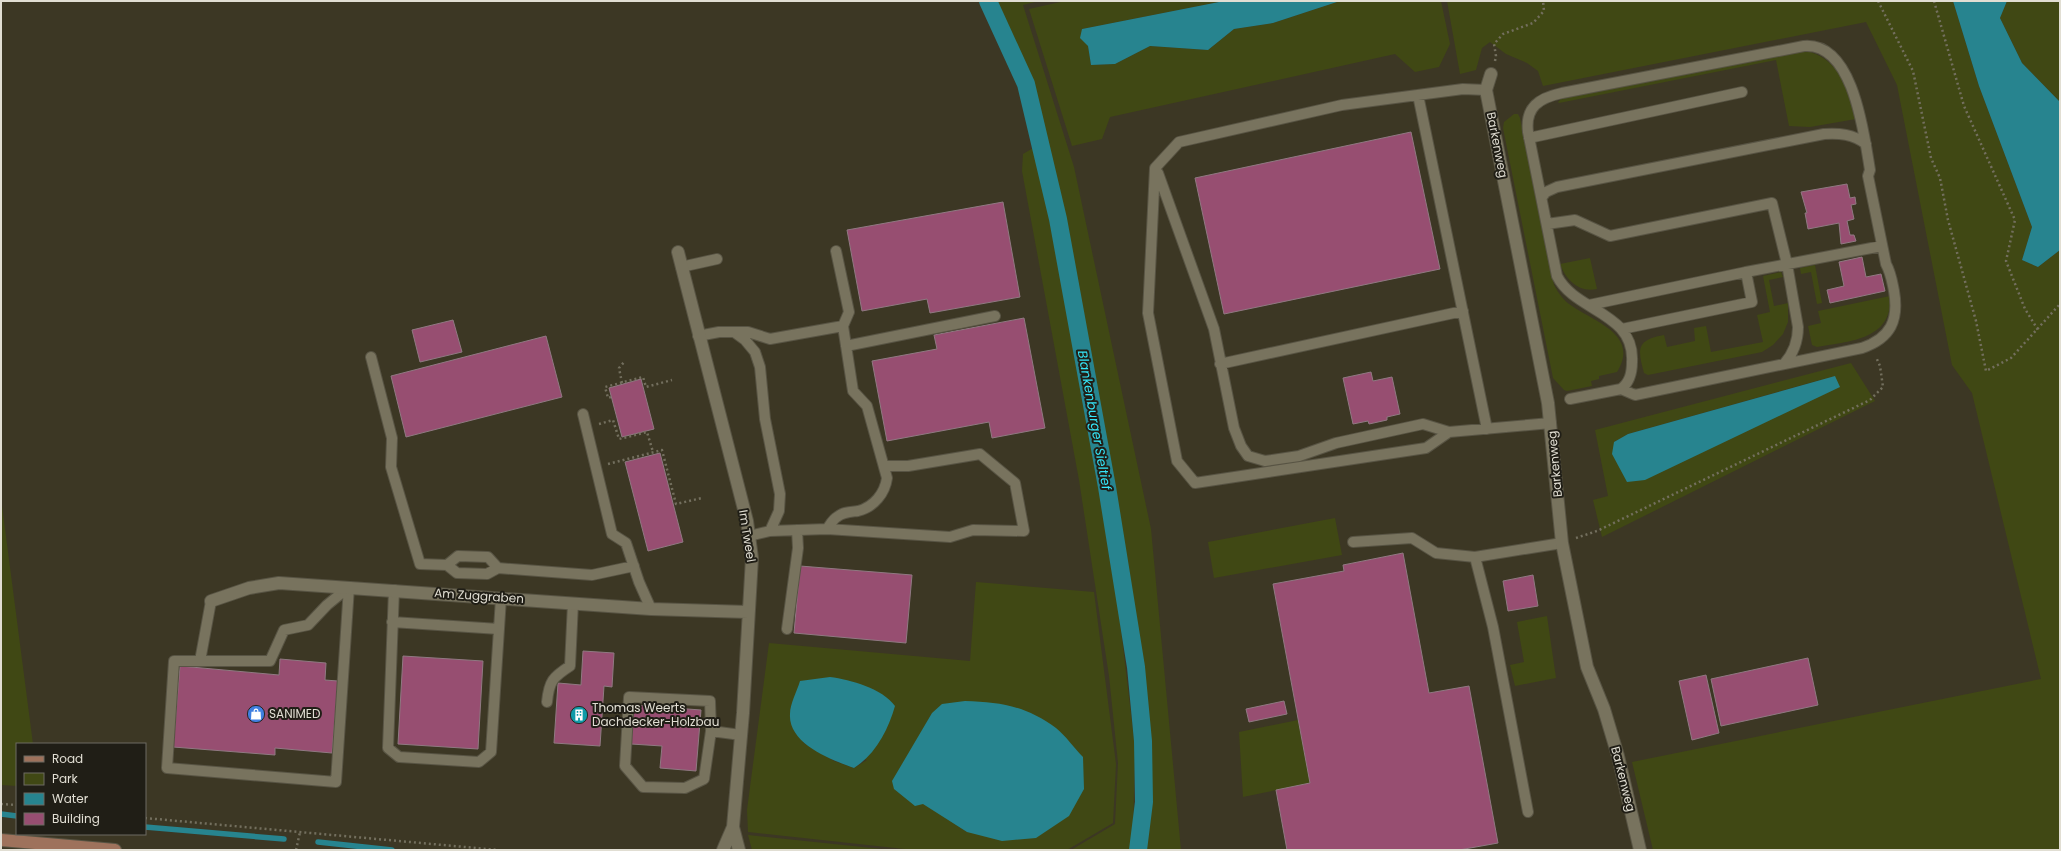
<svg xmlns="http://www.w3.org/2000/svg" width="2061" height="851" font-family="Poppins,sans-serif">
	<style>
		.green { fill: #404814; fill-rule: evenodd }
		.water { fill: #27848f }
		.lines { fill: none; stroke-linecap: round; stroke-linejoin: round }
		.stream { stroke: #27848f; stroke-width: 5.5 }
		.canal { stroke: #27848f; stroke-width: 18 }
		.building { fill: #974e71; stroke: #907982 }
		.lane-casing { stroke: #585444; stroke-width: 12 }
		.street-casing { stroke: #585444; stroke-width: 14 }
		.secondary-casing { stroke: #585444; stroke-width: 14 }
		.path { stroke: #736f5e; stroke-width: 2.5; stroke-dasharray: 2 3; stroke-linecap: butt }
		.lane { stroke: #78735e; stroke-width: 10 }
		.street { stroke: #78735e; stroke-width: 12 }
		.secondary { stroke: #9e725c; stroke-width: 12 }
		.labels { text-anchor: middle; stroke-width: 4; stroke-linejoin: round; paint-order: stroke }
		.street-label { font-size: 12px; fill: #e1ded3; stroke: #201e16 }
		.poi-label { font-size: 12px; fill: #e1ded3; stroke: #201e16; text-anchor: start }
		.water-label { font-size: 13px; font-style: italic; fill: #35e6f9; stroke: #201e16 }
	</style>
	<rect width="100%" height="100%" fill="#3c3724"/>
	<!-- green -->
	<path class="green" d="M995 1H1039L1023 5 1074 167 1151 529 1181 850H1142L1149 801 1143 704 1115 500 1081 316 1032 86Z
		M1065 1H1224L1082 29 1088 46 1091 65 1115 64 1150 46 1208 50 1234 29 1273 23 1340 1H1441L1450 44 1439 67 1415 72 1395 54 1110 117 1102 139 1072 146 1029 9Z
		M1447 1H1953L1979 86 2032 227 2022 260 2038 267 2060 250V850H1653L1632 762 2041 679 1972 393 1952 365 1897 85 1866 22 1543 86 1538 71 1527 63 1506 54 1490 42 1482 48 1476 70 1460 74Z
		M2007 1H2060V102L2022 63 2000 18Z
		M1805 51C1837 56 1851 91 1856 119L1810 127 1789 126 1776 60 1559 103 1558 102 1561 99Z
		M1514 114H1518L1520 118 1554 285C1559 294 1564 301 1572 306 1595 322 1640 335 1617 372L1599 376V379L1591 381 1592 386 1567 391 1564 390 1553 378 1503 128 1504 122Z
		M1035 147 1097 463 1115 579 1135 748 1133 836 1130 850H1071L1115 824 1118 763 1109 676 1079 480 1022 171 1023 154Z
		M1590 258 1597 289C1579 293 1566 280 1560 264Z
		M1815 265 1822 303 1817 304 1811 272 1801 274 1800 268Z
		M1781 272 1783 277 1769 280 1774 306 1788 303V322L1783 334 1773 345 1762 352 1648 375 1644 373C1637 348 1637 340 1664 335L1667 347 1695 341 1694 328 1706 326 1711 352 1763 342 1757 315 1770 312 1763 276Z
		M1890 296C1893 340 1849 341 1817 347L1812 345 1808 326 1821 323 1818 311Z
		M1851 363 1875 401 1602 537 1593 500 1608 496 1595 430ZM1834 376 1614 442 1628 434Z
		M1 498 33 744H17V786L1 785Z
		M1335 518 1342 555 1214 578 1208 542Z
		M976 582 1094 592 1116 764 1113 823 1067 850H914L748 832 747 810 769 643 970 661ZM932 713 967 832 923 803 919 737ZM802 742 867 760 854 768 834 761Z
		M1547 616 1556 678 1515 686 1510 665 1524 662 1517 622Z
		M1298 720 1310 783 1243 797 1239 732Z
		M748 835 891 850H752Z"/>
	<!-- water -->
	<path class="water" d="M1224 1H1340L1273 23 1234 29 1208 50 1150 46 1115 64 1091 65 1088 46 1080 38 1082 29Z
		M1953 1H2007L2000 18 2022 63 2060 102V250L2038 267 2022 260 2032 227 1979 86Z
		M1835 376 1840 387 1645 480 1627 482 1612 454 1614 442 1628 434Z
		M830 677C851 680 882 688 895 706 888 730 876 754 854 768 832 760 788 744 790 714 790 704 797 691 800 681Z
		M965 701C1001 702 1026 706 1056 728 1066 736 1074 748 1083 757L1084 789 1069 816 1036 838 1002 841 967 832 923 804 915 806 894 789 892 781 932 713 942 704Z"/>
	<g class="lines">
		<!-- stream -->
		<path class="stream" d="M1 814 17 816
			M145 827 284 839
			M318 842 392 850"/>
		<!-- canal -->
		<path class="canal" d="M988 1 1026 84 1058 219 1107 487 1136 667 1143 741 1144 802 1138 850"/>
	</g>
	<!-- building -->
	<path class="building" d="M1411 132 1440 269 1224 314 1195 178Z
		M1847 184 1850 198 1855 197 1856 204 1851 205 1854 219 1847 221 1850 235H1854L1856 241 1841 244 1839 223 1808 229 1805 213H1807L1801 192Z
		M1003 202 1020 297 930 313 927 299 862 311 847 230Z
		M1862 257 1866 277 1881 274 1885 291 1830 303 1827 290 1844 286 1839 262Z
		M1024 318 1045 428 992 438 989 422 887 441 872 361 937 349 934 335Z
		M453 320 462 352 420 362 412 330Z
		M546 336 562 397 406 437 391 376Z
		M1371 372 1373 381 1392 377 1400 414 1387 417V420L1369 424 1368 421 1353 424 1343 378Z
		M641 379 654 429 622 437 609 388Z
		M660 453 683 542 648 551 625 462Z
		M1403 553 1429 693 1469 686 1498 843 1459 850H1287L1276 790 1310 783 1273 584 1344 571 1343 565Z
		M800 566 912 575 906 643 794 633Z
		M1533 575 1538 606 1508 611 1503 581Z
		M583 651 614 653 612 687 604 686 600 746 554 743 558 683 581 685Z
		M403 656 483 661 478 749 398 744Z
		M1808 658 1818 705 1721 726 1711 679Z
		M280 659 326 663 325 680 338 681 332 753 275 748V755L173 747 180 666 279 675Z
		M1706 675 1719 733 1692 740 1679 681Z
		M1284 701 1287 714 1249 722 1246 709Z
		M634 705 701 710 696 771 660 768 662 746 631 744Z"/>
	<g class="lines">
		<defs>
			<path id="lane" d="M1418 95 1487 429
				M1529 138 1742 92
				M1158 173 1214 329 1234 428 1241 446 1248 456 1265 461 1299 456 1336 443 1423 424 1449 432 1551 423
				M1542 197 1546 192 1557 187 1824 134C1839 133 1853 134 1866 144
				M1547 224 1575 220 1610 236 1772 203 1787 264 1798 327C1798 341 1793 354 1784 364
				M836 251 849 312 843 326
				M681 267 717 259
				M1746 272 1882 246
				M1589 305 1746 272 1752 302 1622 329
				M734 332H748L770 339 843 326 853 391 867 406 887 478C885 493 874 507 858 511 850 512 843 512 837 517 833 519 830 525 827 529
				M698 336 719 332H734L745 340 755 352 760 367 765 419 780 494 779 511 770 531
				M846 346 995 316
				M371 357 392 438 391 467 420 564 447 565 457 573 487 574 498 568 592 575 634 566
				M1220 364 1463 311
				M1570 399 1621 389C1630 382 1632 373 1632 362 1635 312 1575 312 1557 276L1528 132C1525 107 1539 98 1562 93L1804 46C1854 42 1864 135 1870 170L1868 176 1886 264C1891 273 1892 281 1894 291 1899 320 1891 338 1862 348L1635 395 1621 389
				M583 414 612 534 626 543 639 582 651 609
				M1449 432 1426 448 1195 483 1177 461 1148 313 1155 168 1179 142 1342 105 1463 89 1486 90
				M749 536 770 531 827 529 950 537 973 530 1024 531 1015 483 980 454 908 466H885
				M1353 542 1412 538 1436 553 1475 557
				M447 565 458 556 488 557 498 568
				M349 587 336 782 167 768 174 661H270L284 630 308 625 327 605Z
				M394 590 388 748 399 757 479 762 491 752 501 598
				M392 622 499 629
				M787 629 798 548 797 530
				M200 661 211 601
				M547 702C549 681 553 677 570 666L573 603
				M711 731 710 701 629 697 625 766 643 787 685 788 704 779 711 731 741 735
				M1528 812 1493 627 1475 557 1562 543"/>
			<path id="street" d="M1491 74 1486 90 1548 403 1562 543 1587 667 1604 709 1618 756 1640 850
				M678 252 747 521 752 558 743 713 733 827 723 850
				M211 601 249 588 279 583 651 609 748 612
				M733 827 739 850"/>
			<path id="secondary" d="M1 840 115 850"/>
		</defs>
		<!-- lane casing -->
		<use href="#lane" class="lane-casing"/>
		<!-- street casing -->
		<use href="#street" class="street-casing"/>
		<!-- secondary casing -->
		<use href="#secondary" class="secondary-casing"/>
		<!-- path -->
		<path class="path" d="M1878 1 1913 71 1931 158 1940 178 1948 220 1976 321 1986 371 2011 358 2060 304
			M1934 1 1964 106 2015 220 2006 261 2025 309 2038 330
			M1495 61 1496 56 1494 44 1503 34 1533 23 1544 11 1543 1
			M622 383 619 368 625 361
			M611 397 608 398 605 387 643 377 646 387 672 380
			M599 424 613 420 619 439 647 432 653 452
			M608 464 662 450 676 504 702 498
			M1576 538 1597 531 1870 400 1883 387 1880 366 1876 357
			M1 804 17 805
			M145 818 498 850
			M296 850 300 832"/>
		<!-- lane -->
		<use href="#lane" class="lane"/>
		<!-- street -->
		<use href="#street" class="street"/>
		<!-- secondary -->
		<use href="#secondary" class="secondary"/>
	</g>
	<!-- icons -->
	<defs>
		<symbol id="shop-disc" viewBox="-11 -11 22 22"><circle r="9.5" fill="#3f7fe0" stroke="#201e16"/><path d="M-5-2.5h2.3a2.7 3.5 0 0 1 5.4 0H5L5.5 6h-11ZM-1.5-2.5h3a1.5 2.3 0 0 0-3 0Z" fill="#fff"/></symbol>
		<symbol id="building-disc" viewBox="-11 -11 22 22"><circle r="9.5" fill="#0f9aa8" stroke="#201e16"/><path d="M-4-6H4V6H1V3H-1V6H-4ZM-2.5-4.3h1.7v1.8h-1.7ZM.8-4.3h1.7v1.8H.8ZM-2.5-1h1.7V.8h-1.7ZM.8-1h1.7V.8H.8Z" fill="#fff"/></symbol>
	</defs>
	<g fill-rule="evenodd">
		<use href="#shop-disc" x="246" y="704" width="20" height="20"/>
		<use href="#building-disc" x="569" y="705" width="20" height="20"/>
	</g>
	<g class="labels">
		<!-- street labels -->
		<g class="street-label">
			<text transform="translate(1497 145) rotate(79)" y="4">Barkenweg</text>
			<text transform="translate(1555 464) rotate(-95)" y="4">Barkenweg</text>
			<text transform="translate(747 536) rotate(81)" y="4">Im Tweel</text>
			<text transform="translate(479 596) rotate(4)" y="4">Am Zuggraben</text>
			<text transform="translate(1623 779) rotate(76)" y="4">Barkenweg</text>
		</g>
		<!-- poi labels -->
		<g class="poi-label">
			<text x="592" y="712">Thomas Weerts<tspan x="592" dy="14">Dachdecker-Holzbau</tspan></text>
			<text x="269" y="718">SANIMED</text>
		</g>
		<!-- water labels -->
		<g class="water-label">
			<text transform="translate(1095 420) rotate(80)" y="5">Blankenburger Sieltief</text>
		</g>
	</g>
	<!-- border -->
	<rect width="2061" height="851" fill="none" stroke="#e1ded3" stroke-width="4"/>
	<!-- legend -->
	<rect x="16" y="743" width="130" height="92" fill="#201e16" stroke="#6d6b62"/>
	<rect x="24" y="756" width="20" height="6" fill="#9e725c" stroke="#6d6b62"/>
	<text x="52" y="763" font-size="12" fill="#e1ded3">Road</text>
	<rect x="24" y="773" width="20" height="12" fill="#404814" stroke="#6d6b62"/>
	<text x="52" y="783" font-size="12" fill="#e1ded3">Park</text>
	<rect x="24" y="793" width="20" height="12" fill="#27848f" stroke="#6d6b62"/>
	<text x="52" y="803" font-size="12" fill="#e1ded3">Water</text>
	<rect x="24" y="813" width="20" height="12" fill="#974e71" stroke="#6d6b62"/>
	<text x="52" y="823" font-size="12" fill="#e1ded3">Building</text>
</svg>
